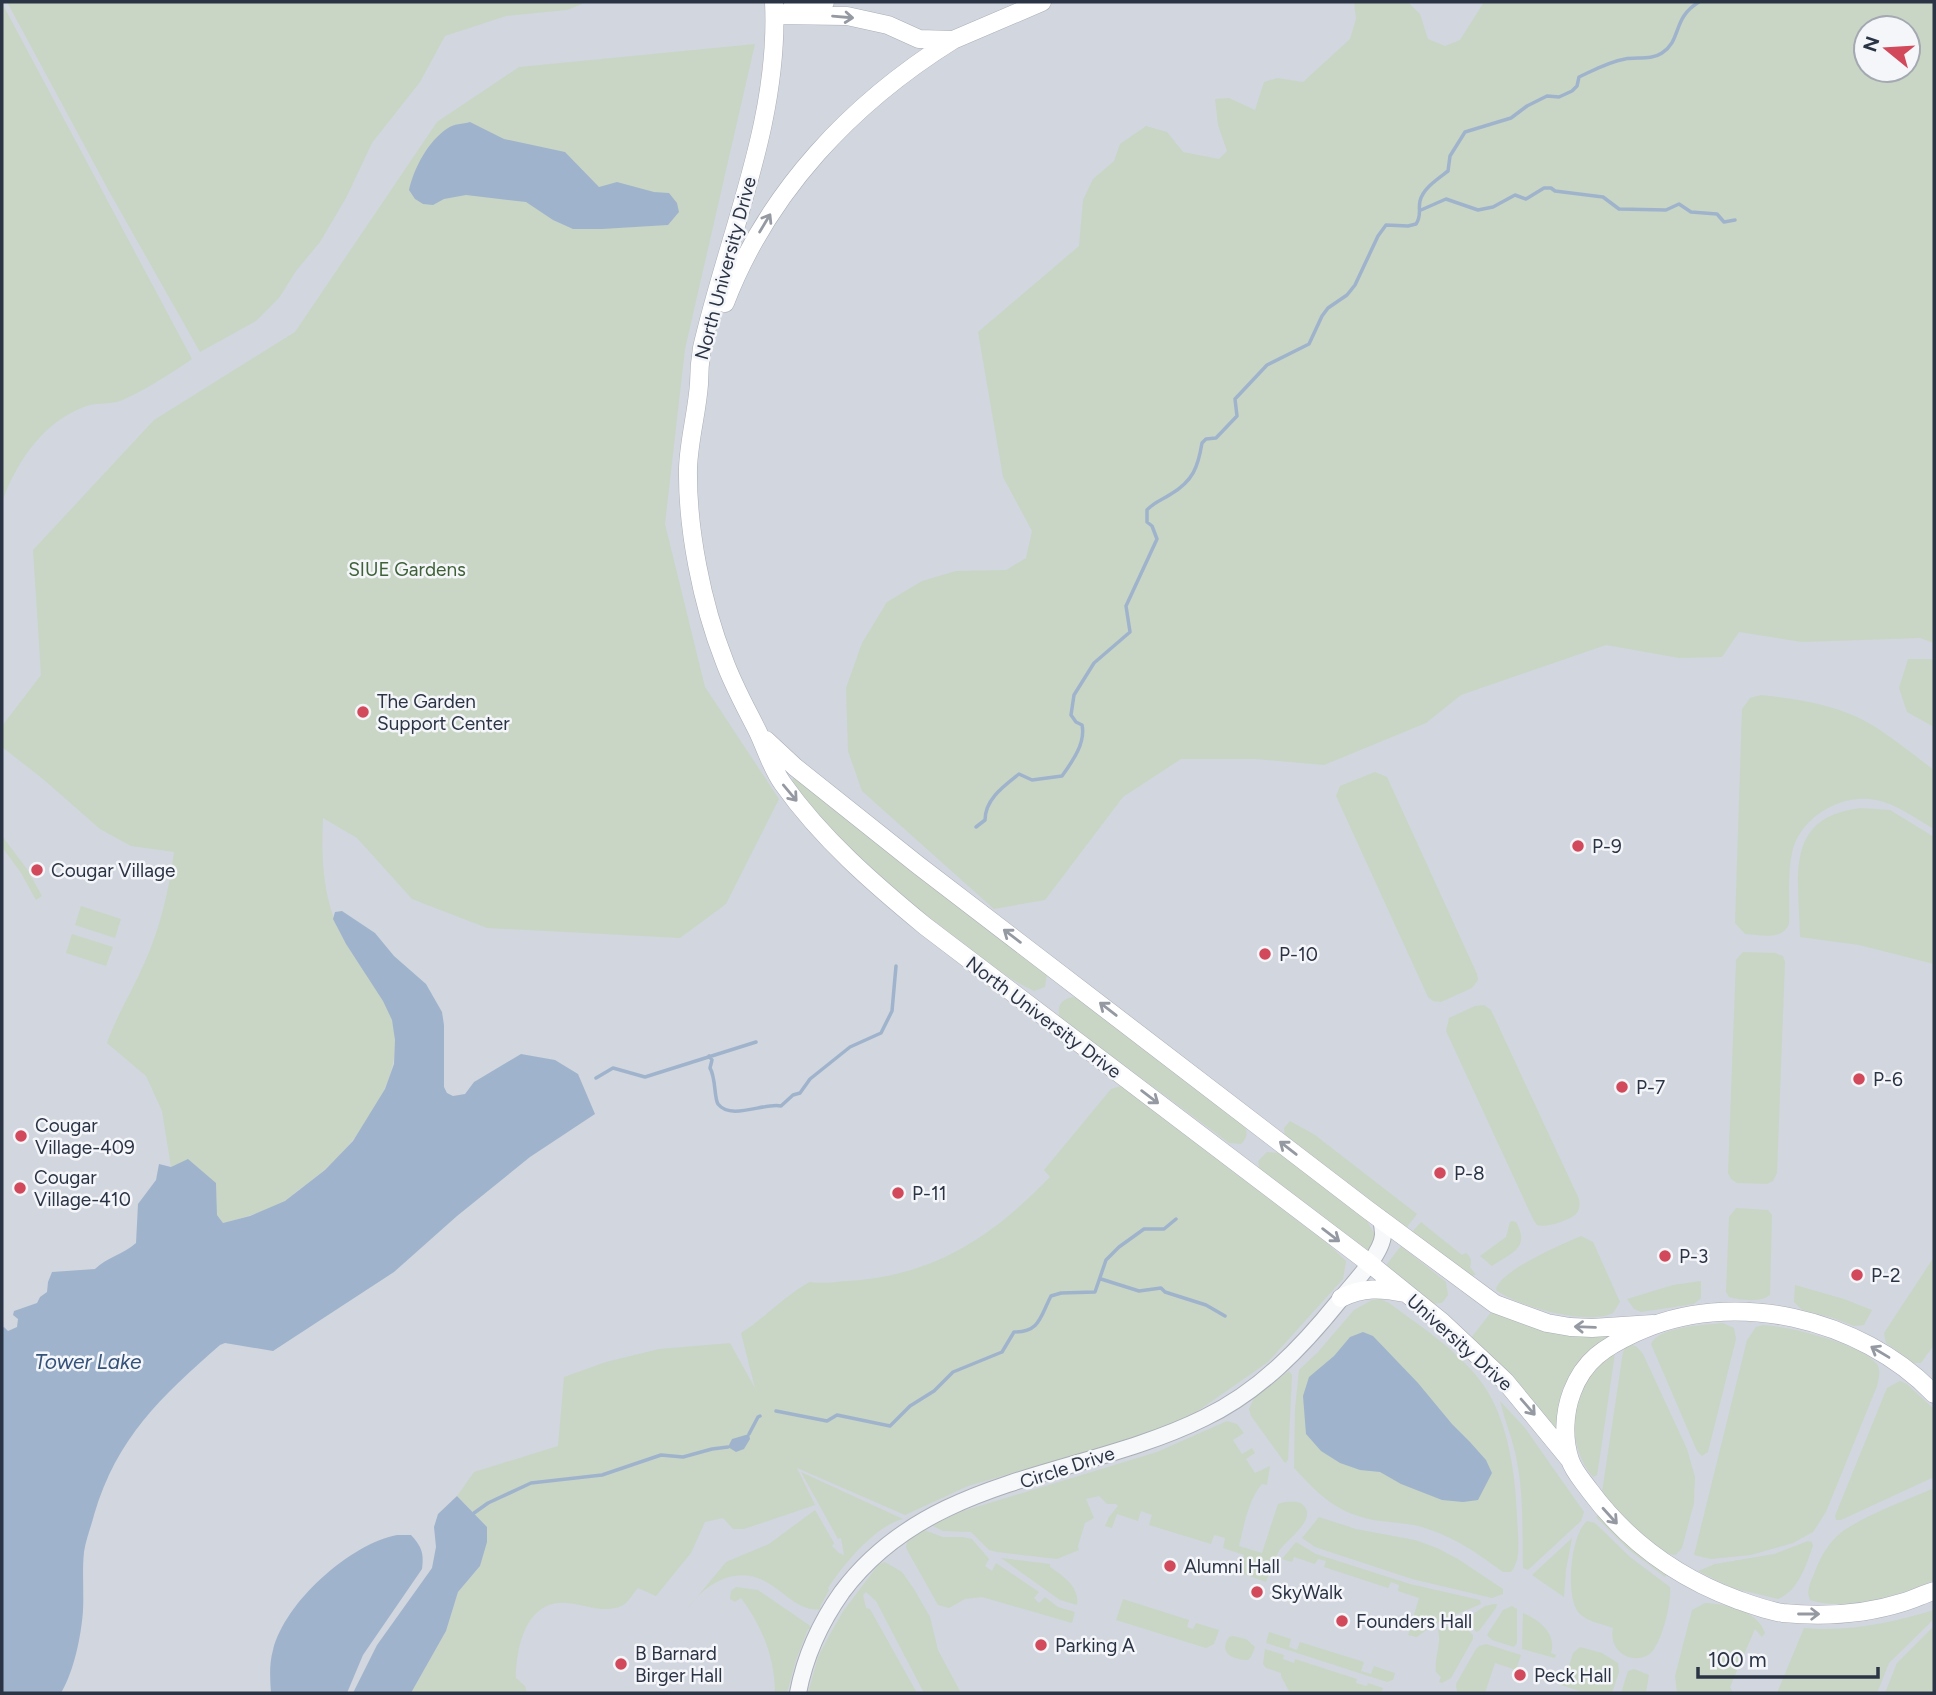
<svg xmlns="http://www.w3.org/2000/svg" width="1936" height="1695" font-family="Figtree,sans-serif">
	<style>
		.built { fill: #d2d6de; fill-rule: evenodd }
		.green { fill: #c9d6c5; fill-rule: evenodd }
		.water { fill: #9fb4cc }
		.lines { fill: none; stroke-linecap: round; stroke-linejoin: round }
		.stream { stroke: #9fb4cc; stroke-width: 3.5 }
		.tertiary-casing { stroke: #a9aeb7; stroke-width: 18 }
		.secondary-casing { stroke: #a9aeb7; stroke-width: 19 }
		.tertiary { stroke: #f7f8fa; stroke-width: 16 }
		.secondary { stroke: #fff; stroke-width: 18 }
		.oneway { stroke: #959aa2 }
		.poi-dot { fill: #d1495b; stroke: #f4f6f9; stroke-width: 2.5 }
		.labels { text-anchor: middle; stroke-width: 5; stroke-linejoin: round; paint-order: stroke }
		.street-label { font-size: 19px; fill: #2b3445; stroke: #f4f6f9 }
		.park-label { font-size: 19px; fill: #3f6138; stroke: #f4f6f9 }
		.poi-label { font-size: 19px; fill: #2b3445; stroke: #f4f6f9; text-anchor: start }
		.water-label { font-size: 21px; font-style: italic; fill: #34527a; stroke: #f4f6f9 }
	</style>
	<rect width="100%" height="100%" fill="#e4e7ec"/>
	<!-- built -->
	<path class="built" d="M2 2H1934V1693H2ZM1866 28H1908V70H1866Z"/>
	<!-- green -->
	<path class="green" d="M7 2H587L567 10 506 16 445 36 420 82 372 143 346 198 320 242 296 271 279 298 256 321 200 352 110 193Z
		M1354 2H1408L1420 14 1428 39 1445 46 1460 40 1484 2H1934V643L1920 638 1802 642 1739 632 1722 657 1679 658 1606 645 1461 695 1426 723 1324 765 1256 759H1181L1123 797 1045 900 994 909 862 791 848 751 846 688 862 643 887 602 922 581 956 571 1006 570 1026 558 1032 531 1003 477 978 332 1079 246 1083 200 1093 179 1114 161 1120 144 1146 126 1167 132 1183 152 1219 159 1227 151 1218 125 1215 99 1229 98 1255 110 1264 82 1277 78 1303 82 1350 39 1356 19ZM1908 28V70H1866V28Z
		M2 3 192 359C175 371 136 396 117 402 108 404 98 403 90 405 46 418 17 460 2 502Z
		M755 44 685 349 665 524 705 687 779 799 726 904 680 938 487 928 412 899 357 838 323 818C321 864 323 906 348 947 362 970 384 993 392 1020 410 1081 348 1157 300 1189 294 1193 289 1199 283 1202 264 1211 244 1218 223 1223L217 1215 216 1183 171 1167 162 1111 146 1076 107 1043C117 1015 132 991 144 964 160 929 169 890 174 852L131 846 100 829 43 779 2 747V726L41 675 33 550 154 420 295 332 437 122 519 67Z
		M1908 659H1934V727L1907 712 1899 688Z
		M1761 695C1799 699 1839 705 1872 725 1893 738 1914 755 1934 770V829C1916 819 1897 804 1876 800 1841 793 1799 818 1792 853 1787 875 1790 901 1789 924 1782 941 1760 935 1745 934L1735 923 1742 709 1750 698Z
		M1375 772 1387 777 1477 974 1478 980 1472 988 1441 1002 1433 1001 1428 997 1336 796 1340 786Z
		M794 778 1047 974 1045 987 1034 991C1007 979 980 956 955 937 895 891 835 844 792 780Z
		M1861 808 1890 810 1934 837V964L1859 945 1800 937C1799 877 1783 817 1861 808Z
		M2 836 27 869 42 896 36 900 21 873 2 847Z
		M81 906 121 919 115 938 75 925Z
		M72 934 113 947 106 966 66 953Z
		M1743 952 1775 953 1783 956 1785 962 1777 1173 1773 1181 1767 1184 1737 1183 1731 1179 1728 1173 1736 960Z
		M1073 997 1080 999 1245 1126C1248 1134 1247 1138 1241 1144L1229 1143 1060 1018C1056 1007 1061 999 1073 997Z
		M1484 1005 1491 1010 1579 1199C1580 1204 1580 1211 1575 1215 1567 1221 1546 1228 1537 1225L1533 1219 1446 1031 1449 1018 1475 1006Z
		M1121 1086 1326 1242 1346 1261 1343 1279 1268 1362 1195 1413 1163 1427 1120 1442 968 1486 905 1515 797 1468 815 1505 744 1529H733L723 1518 705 1522 691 1553 656 1596 638 1588C631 1595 629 1604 619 1607 600 1613 584 1604 566 1603 526 1600 516 1648 516 1678L525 1686 527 1693H411L446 1631 458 1592 480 1566 487 1527 457 1496 474 1472 558 1446 564 1377 606 1362 659 1349 730 1343 755 1388 741 1333C765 1318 785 1295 810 1282 822 1284 835 1282 847 1281 934 1276 992 1237 1050 1177L1044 1170 1111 1089Z
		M1290 1121 1315 1135 1417 1214 1404 1231 1285 1138 1284 1128Z
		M1267 1152 1280 1153 1366 1219 1375 1235 1371 1254 1260 1171 1258 1161Z
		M1736 1208 1768 1210 1772 1215 1770 1295C1760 1303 1741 1300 1729 1297L1726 1292 1729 1217Z
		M1512 1221 1516 1222C1531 1248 1511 1253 1492 1266L1480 1256 1506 1237 1510 1222Z
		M1421 1222 1462 1255 1466 1253C1471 1257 1472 1261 1470 1267L1476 1275H1468L1411 1233Z
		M1581 1236 1593 1242 1620 1302 1613 1313C1588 1326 1518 1307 1496 1290 1498 1271 1563 1244 1581 1236Z
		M1401 1246 1446 1282 1448 1295 1442 1303 1429 1304 1383 1269Z
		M1934 1257V1345L1921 1363H1914L1886 1343 1884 1333Z
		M1701 1281V1298L1694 1304 1641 1312 1634 1309 1627 1299 1673 1285Z
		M1795 1285 1844 1299 1872 1310 1864 1325 1854 1326 1833 1318 1802 1310 1794 1302Z
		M1372 1300 1380 1299 1389 1303C1420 1326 1459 1351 1482 1383 1508 1419 1515 1472 1517 1515 1517 1533 1523 1558 1511 1572H1503C1480 1555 1456 1538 1428 1529 1412 1523 1396 1523 1380 1521 1339 1515 1321 1497 1294 1468L1295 1409 1299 1370 1318 1352 1354 1310Z
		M1492 1311 1549 1331 1609 1336 1558 1431 1471 1338Z
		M1723 1323 1734 1328 1736 1339 1708 1452 1702 1456 1697 1451 1651 1344C1659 1326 1705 1325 1723 1323Z
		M1763 1325C1788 1326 1862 1344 1877 1364 1881 1370 1879 1379 1877 1386L1826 1512 1813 1532 1793 1543 1751 1555 1711 1559 1694 1555 1747 1340 1756 1327Z
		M1632 1345 1637 1347 1643 1354 1687 1449 1695 1477 1694 1503 1682 1548 1676 1555C1652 1555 1616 1509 1602 1492L1623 1352 1626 1347Z
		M1615 1353 1599 1463 1597 1475 1593 1477C1567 1448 1567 1393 1597 1366 1602 1361 1609 1357 1615 1353Z
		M1289 1371 1292 1375 1288 1460 1285 1463 1251 1416 1249 1409 1255 1396Z
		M1900 1381 1907 1384 1934 1409V1477L1841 1520H1836L1835 1516 1887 1388Z
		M1500 1401 1525 1428 1584 1512 1581 1521 1528 1570 1523 1568V1565C1522 1525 1524 1492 1515 1452 1511 1435 1504 1418 1500 1401Z
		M1227 1421 1237 1424 1244 1433 1233 1440 1242 1454 1252 1448 1255 1453 1246 1459 1255 1473 1270 1466 1267 1485 1262 1484C1248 1500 1244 1526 1239 1546L1262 1553 1278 1504C1285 1502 1298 1499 1304 1506 1317 1520 1286 1540 1279 1551 1273 1561 1270 1572 1266 1582L1241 1573 1237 1574 1244 1555 1223 1548 1225 1538 1214 1535 1211 1544 1149 1525 1152 1515 1141 1511 1138 1521 1117 1514 1112 1528 1105 1526 1109 1517 1118 1506 1116 1504H1107L1099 1496 1086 1499 1094 1518 1085 1523 1078 1546 1079 1550 1057 1559 997 1552 989 1550 971 1532 943 1531 931 1525 963 1511 1157 1452Z
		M801 1472 903 1519C876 1525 843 1565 828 1588L829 1590 820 1607 821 1609C801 1613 784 1592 768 1583 737 1564 706 1583 687 1609L726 1562 769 1544 815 1510 834 1543 832 1546 839 1553 844 1555 841 1538 838 1539Z
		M1934 1488V1580C1903 1595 1843 1612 1810 1600 1806 1591 1810 1583 1814 1574 1819 1560 1826 1547 1836 1537 1854 1519 1910 1499 1934 1488Z
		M1599 1514 1667 1574 1665 1577 1628 1549 1596 1517Z
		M1319 1517 1356 1529 1415 1540 1437 1548 1458 1559 1503 1589V1594L1492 1598 1412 1579 1315 1547 1302 1538Z
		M1587 1521 1595 1523 1630 1557 1670 1587C1672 1601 1661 1648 1648 1655 1630 1665 1608 1650 1613 1628 1602 1624 1585 1621 1578 1612 1565 1595 1571 1534 1587 1521Z
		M924 1530 943 1537H963L972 1539 989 1559 985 1566 992 1571 996 1563 1039 1592 1034 1598 1039 1603 1045 1597 1058 1607 1075 1612 1072 1623 982 1597 965 1599 949 1608 938 1605 906 1548 907 1541Z
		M1572 1538 1566 1570 1564 1597 1532 1575Z
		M1808 1541 1812 1542 1813 1546C1805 1567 1799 1590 1778 1599L1732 1588 1698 1571 1715 1564 1774 1554Z
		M1296 1542 1316 1554 1410 1584 1480 1600 1481 1604 1434 1624 1417 1637 1408 1635 1419 1598 1398 1591 1399 1585 1391 1582 1388 1588 1324 1567 1326 1561 1318 1559 1315 1564 1294 1557 1292 1562 1282 1559Z
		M1001 1558 1050 1564V1567C1064 1576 1080 1588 1077 1605L1060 1600Z
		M885 1562 902 1572 914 1589 930 1617 938 1650 961 1693H924L876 1601 866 1592 863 1595 866 1608 870 1609 917 1693H808L818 1657 830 1634 844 1610 879 1564Z
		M736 1587 758 1590 809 1625 811 1629H808L796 1660 787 1693H775C775 1658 762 1626 741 1598L735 1602 730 1599 731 1591Z
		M1123 1599 1189 1620 1187 1627 1193 1629 1196 1623 1219 1630 1214 1644 1206 1648 1116 1620Z
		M1705 1603C1727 1604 1758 1611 1765 1633L1762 1637 1755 1629 1730 1687 1733 1693H1677L1675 1676 1692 1610Z
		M1494 1604H1497L1496 1608 1479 1631 1476 1632 1467 1618 1485 1606Z
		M1512 1606 1517 1609V1643L1514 1647 1492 1640 1487 1635 1503 1610Z
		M1934 1610V1619L1889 1663 1877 1693H1777L1804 1628C1849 1632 1891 1623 1934 1610Z
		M1523 1613C1540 1620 1557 1634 1551 1653L1556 1655 1555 1658 1522 1649Z
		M1460 1622 1473 1635V1639L1451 1678 1442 1683 1439 1682 1441 1677 1436 1672C1434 1657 1442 1643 1438 1630Z
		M1934 1626V1693H1885L1897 1663Z
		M1269 1632 1291 1639 1289 1647 1297 1650 1300 1642 1364 1662 1361 1671 1371 1674 1374 1666 1395 1673 1393 1680 1387 1682 1266 1643Z
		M1233 1636 1246 1639 1255 1647 1251 1657 1248 1660C1233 1660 1218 1653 1229 1637Z
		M1486 1644 1521 1655 1516 1670 1495 1663 1485 1693H1457L1456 1684 1476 1649 1479 1646Z
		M1580 1647 1602 1653 1618 1663 1619 1672 1612 1693H1579V1691L1558 1684 1560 1678 1565 1679 1573 1653Z
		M1265 1649 1284 1655 1283 1659 1294 1663 1295 1659 1357 1679 1356 1683 1367 1686 1368 1683 1383 1688 1381 1693H1290L1281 1676V1673L1266 1668 1263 1664Z
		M1634 1669 1649 1675 1646 1693H1621L1628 1671Z"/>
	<!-- water -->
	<path class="water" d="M470 122 504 139 565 152 599 187 617 182 654 192 669 193 677 203 679 212 668 225 602 229H573L553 220 526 202 466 195 444 199 433 205 423 204 415 199 409 190C414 168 428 141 448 128 453 124 463 124 470 122Z
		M342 911 375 933 394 956 426 984 442 1012 444 1025V1087L447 1093 453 1096 465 1094 474 1082 521 1054 555 1060 578 1074 595 1114 530 1157 457 1216 394 1272 273 1351 225 1343 220 1345C161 1397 117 1437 94 1515 91 1527 86 1539 84 1552 82 1571 84 1591 83 1611 81 1637 74 1671 61 1693H2V1328L4 1327 8 1331 17 1327 18 1319 13 1315 14 1311 37 1303 40 1297 47 1292 48 1282 52 1272 95 1269C107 1257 124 1254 136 1243L138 1204 156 1180 159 1164 171 1167 188 1159 216 1183 217 1215 223 1223 250 1216 285 1201 325 1170 353 1141 385 1089 394 1064 395 1040 392 1020 383 1001 346 944 333 919 335 912Z
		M1363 1332 1373 1336 1418 1383 1452 1424 1470 1442 1486 1460 1492 1473 1478 1500 1463 1502 1442 1500 1401 1484 1380 1472 1360 1470 1340 1463 1321 1451 1306 1434 1303 1396 1309 1377 1334 1356 1350 1337Z
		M749 1434 750 1439 744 1449 736 1452 728 1447 732 1439Z
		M457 1496 487 1527V1542L480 1566 458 1592 446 1631 411 1693H353L377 1645 432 1568 436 1547 434 1527 438 1514Z
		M397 1535H411C422 1547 424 1553 422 1569L363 1655 347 1693H271C270 1679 269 1664 273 1650 285 1602 350 1544 397 1535Z"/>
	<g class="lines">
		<!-- stream -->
		<path class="stream" d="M1421 210 1446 199 1478 210 1493 207 1515 195 1526 199 1544 188H1551L1555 191 1603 197 1619 209 1666 210 1679 204 1691 212 1717 214 1724 222 1735 220
			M976 827 985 820C985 799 1004 786 1019 774L1032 780 1062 776C1072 762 1086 743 1082 725L1076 722 1071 715 1074 695 1094 663 1130 632 1126 606 1157 539 1152 526 1147 522V510C1154 502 1162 500 1171 494 1193 481 1198 467 1202 443L1206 439 1216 438 1237 416 1235 399 1267 365 1309 344 1322 316 1328 308 1347 295 1355 285 1378 236 1386 225 1408 226 1416 224C1422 215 1418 210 1420 201 1423 188 1439 178 1448 171L1450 156 1465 132 1511 118 1527 106 1547 96 1559 97 1572 91 1577 86 1579 77C1594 70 1608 62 1625 59 1637 57 1652 60 1662 53 1682 40 1672 18 1699 2
			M709 1056 712 1060 710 1068C716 1078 714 1098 718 1104 731 1121 765 1102 781 1106L793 1095 800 1093 810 1079 850 1047 881 1033 892 1011 896 966
			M596 1078 613 1068 645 1077 756 1042
			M1101 1279 1139 1291 1161 1288 1165 1292 1206 1305 1225 1316
			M776 1411 827 1421 837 1415 890 1426 910 1406 934 1391 953 1372 1002 1352 1014 1332C1040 1332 1040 1317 1051 1296L1061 1293 1095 1292 1106 1260 1119 1247 1144 1229H1164L1176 1219
			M749 1434 758 1417 760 1416
			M474 1513 488 1503 531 1483 602 1475 661 1455 683 1457 712 1449 728 1447"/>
		<defs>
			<path id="tertiary" d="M798 1693C805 1656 820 1623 842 1592 930 1474 1082 1478 1204 1418 1259 1392 1302 1347 1339 1301 1352 1285 1382 1254 1383 1235 1383 1230 1382 1224 1381 1219"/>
			<path id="secondary" d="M774 2C780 121 728 234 702 348 700 360 699 372 699 384 697 412 689 440 688 468 687 529 702 604 724 660 733 685 746 708 758 732 766 749 772 769 783 784 822 839 874 884 925 926L1369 1263 1442 1322 1505 1381 1570 1460
				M791 9 806 4 825 2
				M775 15 847 16 888 25 919 39 953 40 1042 2
				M725 303C768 191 852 103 953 40
				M766 740 795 767 918 865 1368 1210 1495 1304 1547 1323 1570 1327 1592 1328 1653 1324
				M1341 1298C1363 1287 1381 1288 1405 1293
				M1934 1394C1861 1318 1731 1287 1635 1333 1605 1347 1584 1360 1572 1392 1564 1413 1563 1439 1570 1460 1574 1472 1583 1481 1590 1491 1628 1542 1678 1578 1738 1600 1752 1605 1768 1611 1783 1613 1823 1617 1866 1614 1904 1602 1914 1599 1924 1594 1934 1591"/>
		</defs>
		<!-- tertiary casing -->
		<use href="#tertiary" class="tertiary-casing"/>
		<!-- secondary casing -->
		<use href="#secondary" class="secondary-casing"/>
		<!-- tertiary -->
		<use href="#tertiary" class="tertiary"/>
		<!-- secondary -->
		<use href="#secondary" class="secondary"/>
	</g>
	<!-- one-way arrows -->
	<defs><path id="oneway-shaft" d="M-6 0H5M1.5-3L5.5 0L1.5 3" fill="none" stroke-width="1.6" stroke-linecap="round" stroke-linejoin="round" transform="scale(1.75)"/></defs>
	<g class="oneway">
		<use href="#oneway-shaft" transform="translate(843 17) rotate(5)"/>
		<use href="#oneway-shaft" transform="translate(765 223) rotate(-59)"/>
		<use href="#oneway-shaft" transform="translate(790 793) rotate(50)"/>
		<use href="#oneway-shaft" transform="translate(1012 936) rotate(-143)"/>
		<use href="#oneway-shaft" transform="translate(1108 1009) rotate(-142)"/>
		<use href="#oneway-shaft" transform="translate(1150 1097) rotate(37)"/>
		<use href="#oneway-shaft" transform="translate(1288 1148) rotate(-142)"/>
		<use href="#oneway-shaft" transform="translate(1331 1235) rotate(37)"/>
		<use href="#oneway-shaft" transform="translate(1585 1327) rotate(-178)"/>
		<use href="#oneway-shaft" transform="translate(1880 1352) rotate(-149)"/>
		<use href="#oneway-shaft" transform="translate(1528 1407) rotate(49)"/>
		<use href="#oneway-shaft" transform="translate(1610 1516) rotate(48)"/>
		<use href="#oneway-shaft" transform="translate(1809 1614)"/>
	</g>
	<!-- markers -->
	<g class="poi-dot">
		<circle cx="363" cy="712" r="7"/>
		<circle cx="1578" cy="846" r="7"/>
		<circle cx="37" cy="870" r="7"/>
		<circle cx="1265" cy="954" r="7"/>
		<circle cx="1859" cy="1079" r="7"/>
		<circle cx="1622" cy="1087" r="7"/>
		<circle cx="21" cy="1136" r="7"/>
		<circle cx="1440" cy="1173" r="7"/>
		<circle cx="20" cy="1188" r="7"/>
		<circle cx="898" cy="1193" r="7"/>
		<circle cx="1665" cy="1256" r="7"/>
		<circle cx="1857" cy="1275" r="7"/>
		<circle cx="1170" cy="1566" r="7"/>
		<circle cx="1257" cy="1592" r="7"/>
		<circle cx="1342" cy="1621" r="7"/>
		<circle cx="1041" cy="1645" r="7"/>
		<circle cx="621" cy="1664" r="7"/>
		<circle cx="1520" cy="1675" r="7"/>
	</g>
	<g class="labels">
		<!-- street labels -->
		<g class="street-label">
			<text transform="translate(725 268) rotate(-75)" y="7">North University Drive</text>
			<text transform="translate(1044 1017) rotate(37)" y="7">North University Drive</text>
			<text transform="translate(1460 1342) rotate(42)" y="7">University Drive</text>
			<text transform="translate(1067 1467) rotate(-18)" y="7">Circle Drive</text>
		</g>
		<!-- park labels -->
		<g class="park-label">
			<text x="407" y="576">SIUE Gardens</text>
		</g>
		<!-- poi labels -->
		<g class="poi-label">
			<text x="377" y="708">The Garden<tspan x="377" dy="22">Support Center</tspan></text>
			<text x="1592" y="853">P-9</text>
			<text x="51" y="877">Cougar Village</text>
			<text x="1279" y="961">P-10</text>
			<text x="1873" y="1086">P-6</text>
			<text x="1636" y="1094">P-7</text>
			<text x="35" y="1132">Cougar<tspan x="35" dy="22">Village-409</tspan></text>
			<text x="1454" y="1180">P-8</text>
			<text x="34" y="1184">Cougar<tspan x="34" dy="22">Village-410</tspan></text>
			<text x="912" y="1200">P-11</text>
			<text x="1679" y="1263">P-3</text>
			<text x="1871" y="1282">P-2</text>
			<text x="1184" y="1573">Alumni Hall</text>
			<text x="1271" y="1599">SkyWalk</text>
			<text x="1356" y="1628">Founders Hall</text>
			<text x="1055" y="1652">Parking A</text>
			<text x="635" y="1660">B Barnard<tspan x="635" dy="22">Birger Hall</tspan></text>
			<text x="1534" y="1682">Peck Hall</text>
		</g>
		<!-- water labels -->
		<g class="water-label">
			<text x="88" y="1369">Tower Lake</text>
		</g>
	</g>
	<!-- border -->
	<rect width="1936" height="1695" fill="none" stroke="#2b3445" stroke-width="7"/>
	<!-- north arrow -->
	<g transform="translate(1887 49) rotate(288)"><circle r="33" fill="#f4f6f9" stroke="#a4a8b1" stroke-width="2"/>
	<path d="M0-5L12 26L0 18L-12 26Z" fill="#d1495b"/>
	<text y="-10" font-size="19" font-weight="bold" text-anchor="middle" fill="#2b3445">N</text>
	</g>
	<!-- scale -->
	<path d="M1698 1667v10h180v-10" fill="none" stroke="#2b3445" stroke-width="3.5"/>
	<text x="1708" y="1667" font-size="21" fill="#2b3445" stroke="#f4f6f9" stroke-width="5" paint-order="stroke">100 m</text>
</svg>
